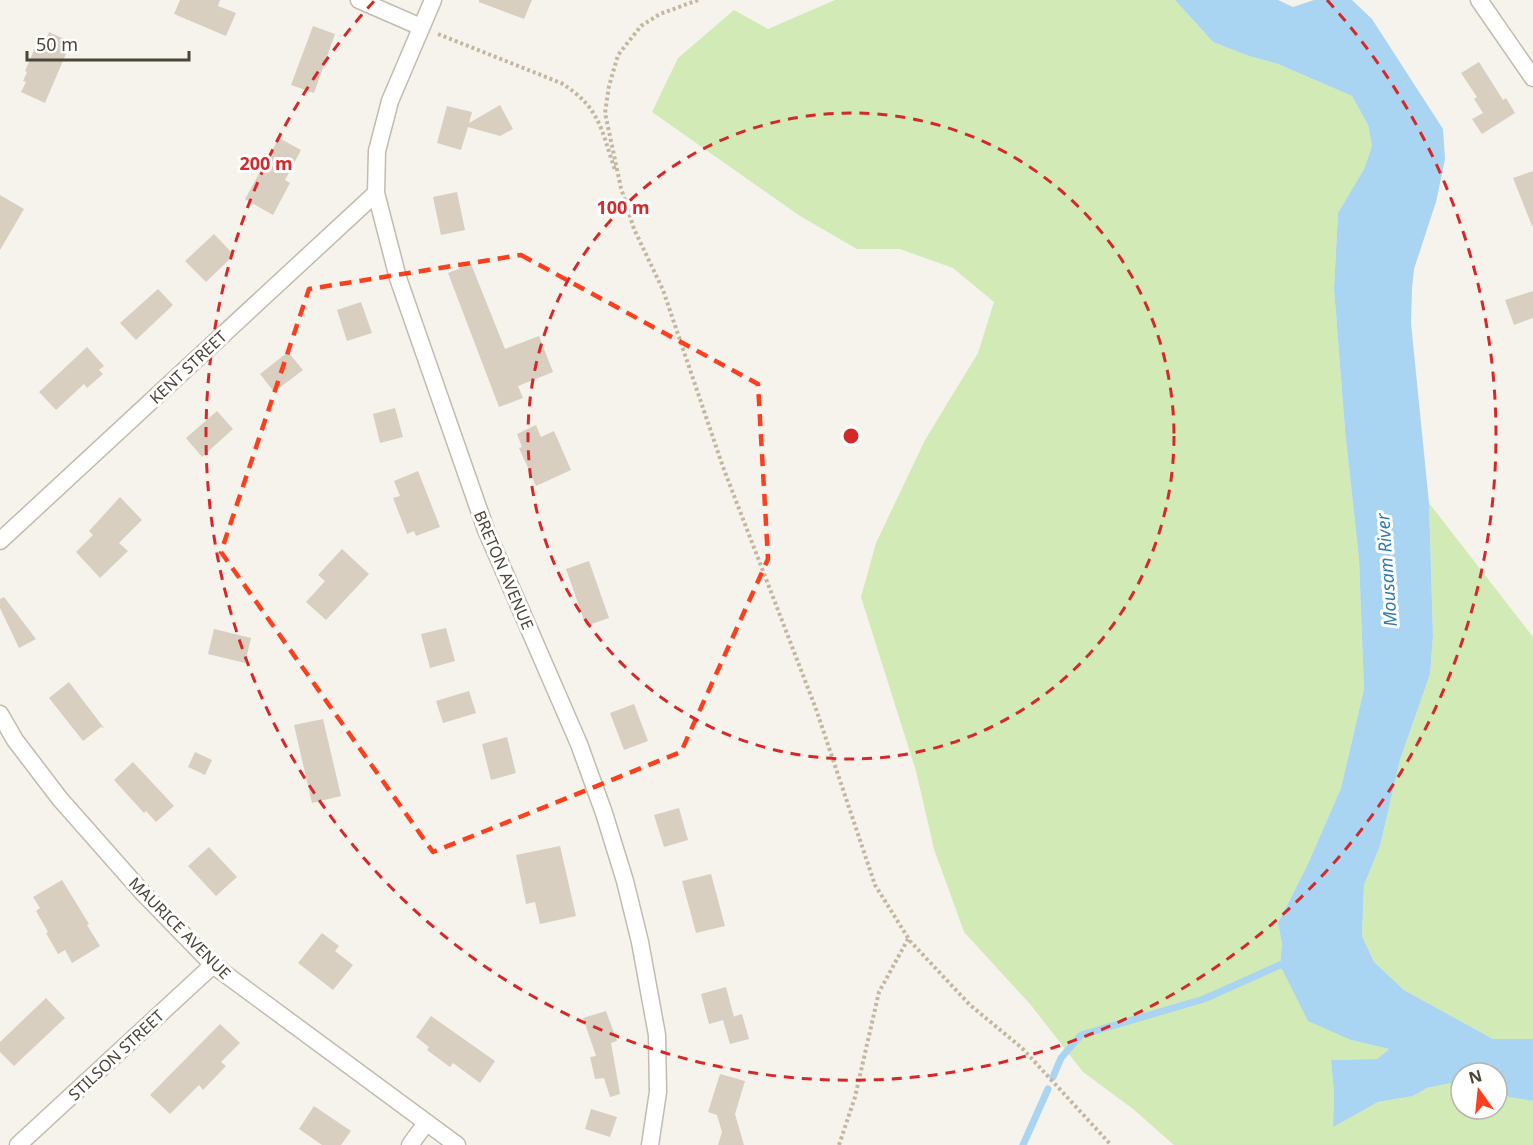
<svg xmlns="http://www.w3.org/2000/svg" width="1533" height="1145" font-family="'Noto Sans',sans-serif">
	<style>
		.green { fill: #d2eab5 }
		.water { fill: #a9d4f2 }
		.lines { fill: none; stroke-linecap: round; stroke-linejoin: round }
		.stream { stroke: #a9d4f2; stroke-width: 7 }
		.building { fill: #d8cfc1 }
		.street-casing { stroke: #c2bbae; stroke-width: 19 }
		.path { stroke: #c4b79f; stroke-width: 4; stroke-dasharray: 3 3; stroke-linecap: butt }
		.street { stroke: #fff; stroke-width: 16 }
		.marked { fill: none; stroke: #fc3f1d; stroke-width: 4.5; stroke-dasharray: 12 8; stroke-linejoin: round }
		.ring { fill: none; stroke: #d62828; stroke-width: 3; stroke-dasharray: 10 8 }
		.labels { text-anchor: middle; stroke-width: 6; stroke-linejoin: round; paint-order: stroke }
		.street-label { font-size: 16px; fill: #4b4439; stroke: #fff }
		.water-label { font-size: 18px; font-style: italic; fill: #2e7ab2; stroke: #fff }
		.centre { fill: #d62828; stroke: #fff; stroke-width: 3 }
		.ring-label { font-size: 18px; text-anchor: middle; font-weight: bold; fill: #d62828; stroke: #fff; stroke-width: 6; stroke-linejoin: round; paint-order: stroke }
	</style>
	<rect width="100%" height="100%" fill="#f6f3ec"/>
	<!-- green -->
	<path class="green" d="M835 0H1175L1213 42 1249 56 1278 64 1352 96 1368 125 1372 146 1364 169 1338 213 1334 288 1345 430 1359 559 1364 689 1341 788 1307 866 1278 923 1282 944 1280 965 1289 981 1351 1040 1389 1049 1377 1059 1331 1060 1334 1094 1333 1126 1378 1102 1413 1096 1427 1088 1461 1081V1109H1497V1092L1509 1097 1533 1101V1145H1174L1133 1109 1083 1072 1030 1004 964 932 934 849 916 771 861 597 876 543 925 440 978 353 994 302 953 268 900 249H857L800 216 652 112 678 58 734 10 768 29Z
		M1429 503 1533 637V1039H1493L1404 990 1374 962 1362 936 1364 885 1380 846 1400 760 1430 674 1433 636Z"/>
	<!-- water -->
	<path class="water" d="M1175 0H1278L1293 7 1314 0H1352L1372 19 1443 129 1445 159 1436 202 1414 269 1412 289 1411 323 1429 503 1433 636 1430 674 1400 760 1380 846 1364 885 1362 936 1374 962 1404 990 1493 1039H1533V1101L1509 1097 1497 1092V1073H1461V1081L1427 1088 1413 1096 1378 1102 1333 1127 1334 1094 1331 1060 1377 1059 1389 1049 1351 1040 1308 1021 1280 965 1282 944 1278 923 1307 866 1341 788 1364 689 1359 559 1345 430 1334 288 1338 213 1364 169 1372 146 1368 125 1352 96 1278 64 1249 56 1213 42Z"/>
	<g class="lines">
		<!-- stream -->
		<path class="stream" d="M1053 1077 1061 1058 1081 1035 1204 999 1280 965H1289
			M1023 1145 1048 1089"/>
	</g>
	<!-- building -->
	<path class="building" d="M180 0H220L218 6 236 13 226 36 174 14Z
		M479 0H532L524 19 479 2Z
		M313 26 335 34 314 93 291 85Z
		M49 32 71 42 45 103 21 92 26 82 23 81 27 72 25 71 34 50 40 53Z
		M1479 62 1503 100 1506 98 1515 113 1482 134 1472 119 1483 113 1474 99 1477 97 1461 73Z
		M500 105 513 129 500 136 468 127 461 150 437 143 447 106 472 112 469 123Z
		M279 138 301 150 285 180 290 183 273 215 245 199Z
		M1533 171V226H1532L1513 178Z
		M457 192 465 230 441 235 433 197Z
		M0 195 24 209 0 250Z
		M214 234 234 255 206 282 185 261Z
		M471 264 505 349 539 336 553 372 518 386 523 398 499 407 448 273Z
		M158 289 173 305 136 340 120 323Z
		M1533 291V318L1514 325 1505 300Z
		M361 302 372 333 347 341 337 310Z
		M87 347 104 366 99 370 103 374 87 388 84 384 56 410 39 392Z
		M288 352 303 370 274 392 260 374Z
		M395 408 403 437 380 443 373 414Z
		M217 411 233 429 202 457 186 438Z
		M536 425 541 437 554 431 571 470 536 486 519 448 522 447 517 434Z
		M418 471 440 527 416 536 414 531 407 534 393 498 400 496 394 481Z
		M120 497 142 520 119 543 128 551 100 578 76 552 93 535 89 531Z
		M342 549 369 574 326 620 306 602 325 581 318 575Z
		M589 561 609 618 586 626 566 569Z
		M4 597 36 639 19 648 0 608V599Z
		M446 628 455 661 430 668 421 634Z
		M214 629 251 638 245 663 208 654Z
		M69 682 104 728 99 726 101 727 83 741 49 698Z
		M469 691 476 713 443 723 436 701Z
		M634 704 648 741 624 750 610 713Z
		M323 719 341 796 312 803 294 725Z
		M507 737 516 773 491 780 482 744Z
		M195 752 212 760 205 775 188 767Z
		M133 762 174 806 156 822 146 811 144 813 114 780Z
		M679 808 688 840 664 847 654 815Z
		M560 846 576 916 540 924 535 902 526 904 516 855Z
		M209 847 237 877 216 896 188 866Z
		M711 874 725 926 696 933 682 881Z
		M62 880 89 924 87 925 100 946 72 963 65 950 58 954 46 933 48 932 36 911 40 908 33 897Z
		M322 933 339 946 335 951 353 965 333 990 298 963Z
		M726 987 734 1017 709 1024 701 994Z
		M46 998 65 1018 14 1066 0 1052V1042Z
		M606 1011 617 1041 611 1043 620 1094 610 1097 604 1078 595 1079 590 1057 596 1056 583 1018Z
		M742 1014 749 1039 730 1044 723 1020Z
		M431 1016 495 1061 480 1083 453 1063 450 1067 427 1050 429 1047 416 1037Z
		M220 1024 240 1043 221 1062 226 1066 203 1090 199 1085 170 1114 150 1095Z
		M720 1074 745 1081 735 1114 744 1145H718L722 1132 717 1115 708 1112Z
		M314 1106 351 1131 341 1145H322L299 1129Z
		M591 1109 617 1117 610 1137 585 1129Z"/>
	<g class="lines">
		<defs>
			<path id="street" d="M359 0 421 27
				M433 0 390 101 377 151 376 193 398 278 486 530 579 744 604 813 625 881 640 942 657 1035 658 1092 650 1145
				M1479 0 1533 78
				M0 541 376 193
				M0 714 15 740 60 799 143 893 213 965 457 1145
				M18 1145 213 965
				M410 1145 426 1123"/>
		</defs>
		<!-- street casing -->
		<use href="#street" class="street-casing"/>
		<!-- path -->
		<path class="path" d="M698 0 660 14 641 26 618 55 609 86 605 113 621 188 634 229 663 290 723 467 816 709 875 885 910 941 970 1005 1022 1048 1111 1145
			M438 34 561 83C600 107 601 129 615 170
			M839 1145 855 1097 879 992 908 939"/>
		<!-- street -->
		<use href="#street" class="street"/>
	</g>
	<!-- marked area -->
	<path class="marked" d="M521 255 758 384 768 559 681 752 433 852 221 552 309 289Z"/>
	<!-- distance rings -->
	<g class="ring">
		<circle cx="851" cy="436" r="323"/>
		<path d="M1327 0A645 645 0 1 1 375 0"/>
	</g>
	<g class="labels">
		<!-- street labels -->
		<g class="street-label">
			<text transform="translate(188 367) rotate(-43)" y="6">KENT STREET</text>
			<text transform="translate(504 570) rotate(67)" y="6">BRETON AVENUE</text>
			<text transform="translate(180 928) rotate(45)" y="6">MAURICE AVENUE</text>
			<text transform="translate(116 1055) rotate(-43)" y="6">STILSON STREET</text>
		</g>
		<!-- water labels -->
		<g class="water-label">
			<text transform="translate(1387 570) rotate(-94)" y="6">Mousam River</text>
		</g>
	</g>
	<circle cx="851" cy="436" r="9" class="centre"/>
	<g class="ring-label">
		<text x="266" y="170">200 m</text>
		<text x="623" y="214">100 m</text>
	</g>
	<!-- north arrow -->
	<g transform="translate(1479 1091) rotate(345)"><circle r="28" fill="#ffffff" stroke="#b7b4b0" stroke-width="1.5"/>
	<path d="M0-4.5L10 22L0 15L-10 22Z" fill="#fc3f1d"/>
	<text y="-9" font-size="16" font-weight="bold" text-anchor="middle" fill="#4b4439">N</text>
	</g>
	<!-- scale -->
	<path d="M27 51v9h162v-9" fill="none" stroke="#4b4439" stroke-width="3"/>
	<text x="36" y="51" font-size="18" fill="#4b4439" stroke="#ffffff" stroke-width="4.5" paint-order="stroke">50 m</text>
</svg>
